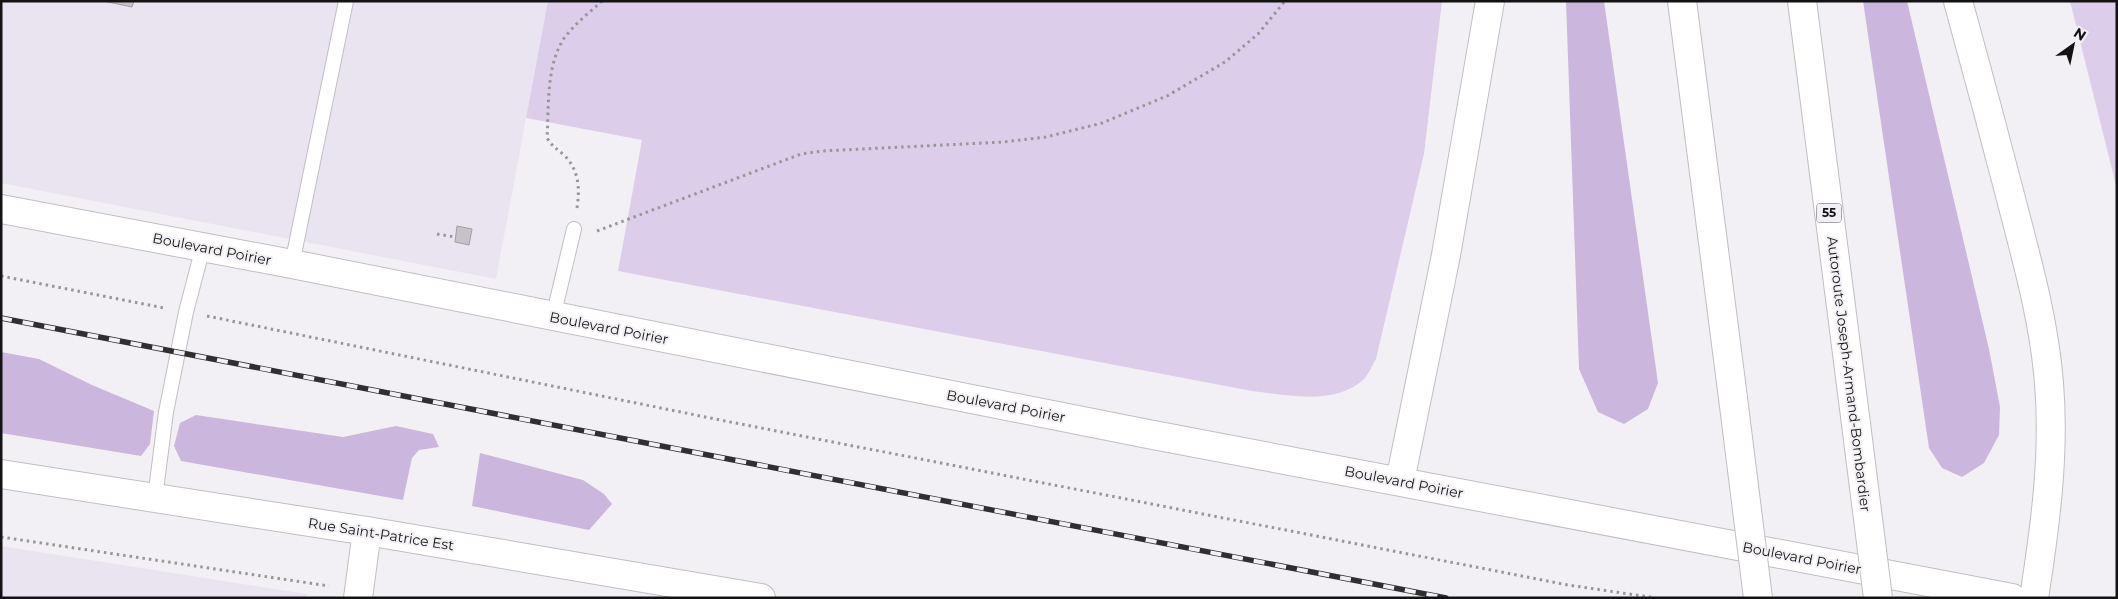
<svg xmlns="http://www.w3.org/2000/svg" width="2118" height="599" font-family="Montserrat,sans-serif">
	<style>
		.built { fill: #eae4f0 }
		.green { fill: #dccdea }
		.forest { fill: #cbb7dd }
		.building { fill: #c6c3c8; stroke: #a29fa4 }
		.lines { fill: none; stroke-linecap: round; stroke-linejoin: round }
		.service-casing { stroke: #c1bec3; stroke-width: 16 }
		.minor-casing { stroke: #c1bec3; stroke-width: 30 }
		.tertiary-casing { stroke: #c1bec3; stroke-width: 30 }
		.motorway-casing { stroke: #c1bec3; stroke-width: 30 }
		.path { stroke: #989699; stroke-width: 3; stroke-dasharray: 2.5 4; stroke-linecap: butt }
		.service { stroke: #fff; stroke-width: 14 }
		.minor { stroke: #fff; stroke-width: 28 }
		.tertiary { stroke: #fff; stroke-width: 28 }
		.motorway { stroke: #fff; stroke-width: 28 }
		.rail-casing { stroke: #302f30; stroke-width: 5.5 }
		.rail { stroke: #f3f0f5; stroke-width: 4; stroke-dasharray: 11; stroke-linecap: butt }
		.motorway-bridge-casing { stroke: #c1bec3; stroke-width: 30; stroke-linecap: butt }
		.motorway-bridge { stroke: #fff; stroke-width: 28 }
		.labels { text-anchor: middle; stroke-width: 4; stroke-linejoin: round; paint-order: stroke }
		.shield { fill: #f3f0f5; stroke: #575558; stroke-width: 1 }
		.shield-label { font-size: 12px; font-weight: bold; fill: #141314 }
		.street-label { font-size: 14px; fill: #141314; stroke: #f3f0f5 }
	</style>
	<rect width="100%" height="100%" fill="#f3f0f5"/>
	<!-- built -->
	<path class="built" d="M1 1H548L496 279 1 183Z
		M1 546 307 594V598H1Z"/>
	<!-- green -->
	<path class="green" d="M548 1H1442L1424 154 1376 359C1372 365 1369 374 1364 379 1336 406 1287 395 1252 391L618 271 642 140 526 118Z
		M2070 1H2117V189Z"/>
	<!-- forest -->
	<path class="forest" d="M1566 1H1604L1658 383 1648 409 1624 424 1598 412 1579 369Z
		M1863 1H1907L1989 349 2000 407 1999 435 1984 463 1962 477 1942 468 1929 448Z
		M1 352 39 359 92 385 154 411 150 444 141 456 1 433Z
		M196 415 343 437 396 426 433 434 439 447 419 450 412 458 403 500 181 461 174 446 180 423Z
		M480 453 583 480 604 494 612 504 589 530 472 506Z"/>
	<!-- building -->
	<path class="building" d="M103 1H134L132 7Z
		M457 226 472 229 469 245 455 242Z"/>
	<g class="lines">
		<defs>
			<path id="service" d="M292 264 346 1
				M553 317 574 229
				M155 498 166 412 186 312 203 247"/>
			<path id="minor" d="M1 209 292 264 1148 434 2012 598
				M358 598 367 531"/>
			<path id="tertiary" d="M1 474 367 531 761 598"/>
			<path id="motorway" d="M1682 1 1733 398
				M1802 1 1856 424
				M1958 1C1976 66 1993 130 2010 195 2026 257 2044 319 2049 383 2055 455 2045 527 2034 598
				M1400 481 1446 255 1490 1"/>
		</defs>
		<!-- service casing -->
		<use href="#service" class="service-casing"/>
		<!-- minor casing -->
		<use href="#minor" class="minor-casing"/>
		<!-- tertiary casing -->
		<use href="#tertiary" class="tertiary-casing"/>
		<!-- motorway casing -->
		<use href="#motorway" class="motorway-casing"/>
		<!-- path -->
		<path class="path" d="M577 208C580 188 579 170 564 155 557 149 552 146 547 138 549 106 546 68 563 40 573 25 589 13 602 1
			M597 231 801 154 822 151 1004 142 1046 137 1102 123 1167 96 1225 62 1258 34 1285 1
			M437 234 455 237
			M1 276 164 308
			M207 316 725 421 1568 585 1656 598
			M1 537 329 586"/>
		<!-- service -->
		<use href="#service" class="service"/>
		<!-- minor -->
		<use href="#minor" class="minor"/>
		<!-- tertiary -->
		<use href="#tertiary" class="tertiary"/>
		<!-- motorway -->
		<use href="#motorway" class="motorway"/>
		<defs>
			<path id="rail" d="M1 318 1446 598"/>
		</defs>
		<!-- rail casing -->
		<use href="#rail" class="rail-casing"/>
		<!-- rail -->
		<use href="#rail" class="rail"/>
		<defs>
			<path id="motorway-bridge" d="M1733 398 1758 598
				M1856 424 1878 598"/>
		</defs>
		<!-- motorway-bridge casing -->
		<use href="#motorway-bridge" class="motorway-bridge-casing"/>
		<!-- motorway-bridge -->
		<use href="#motorway-bridge" class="motorway-bridge"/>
	</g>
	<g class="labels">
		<!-- shield labels -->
		<rect class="shield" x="1816.5" y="203.5" width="25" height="19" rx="4"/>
		<g class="shield-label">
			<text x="1829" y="217">55</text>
		</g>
		<!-- street labels -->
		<g class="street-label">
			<text transform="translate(212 249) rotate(11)" y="5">Boulevard Poirier</text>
			<text transform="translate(609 328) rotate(11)" y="5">Boulevard Poirier</text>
			<text transform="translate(1849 374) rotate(83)" y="5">Autoroute Joseph-Armand-Bombardier</text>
			<text transform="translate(1006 406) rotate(11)" y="5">Boulevard Poirier</text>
			<text transform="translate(1404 482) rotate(11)" y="5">Boulevard Poirier</text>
			<text transform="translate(381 534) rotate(9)" y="5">Rue Saint-Patrice Est</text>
			<text transform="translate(1802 558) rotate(11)" y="5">Boulevard Poirier</text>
		</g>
	</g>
	<!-- border -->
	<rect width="2118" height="599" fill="none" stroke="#141314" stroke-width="5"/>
	<!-- north arrow -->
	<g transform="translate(2073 45) rotate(33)" stroke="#f3f0f5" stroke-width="4" paint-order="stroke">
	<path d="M0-4L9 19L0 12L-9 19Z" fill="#141314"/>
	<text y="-8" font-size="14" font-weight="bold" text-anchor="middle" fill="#141314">N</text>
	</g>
</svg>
